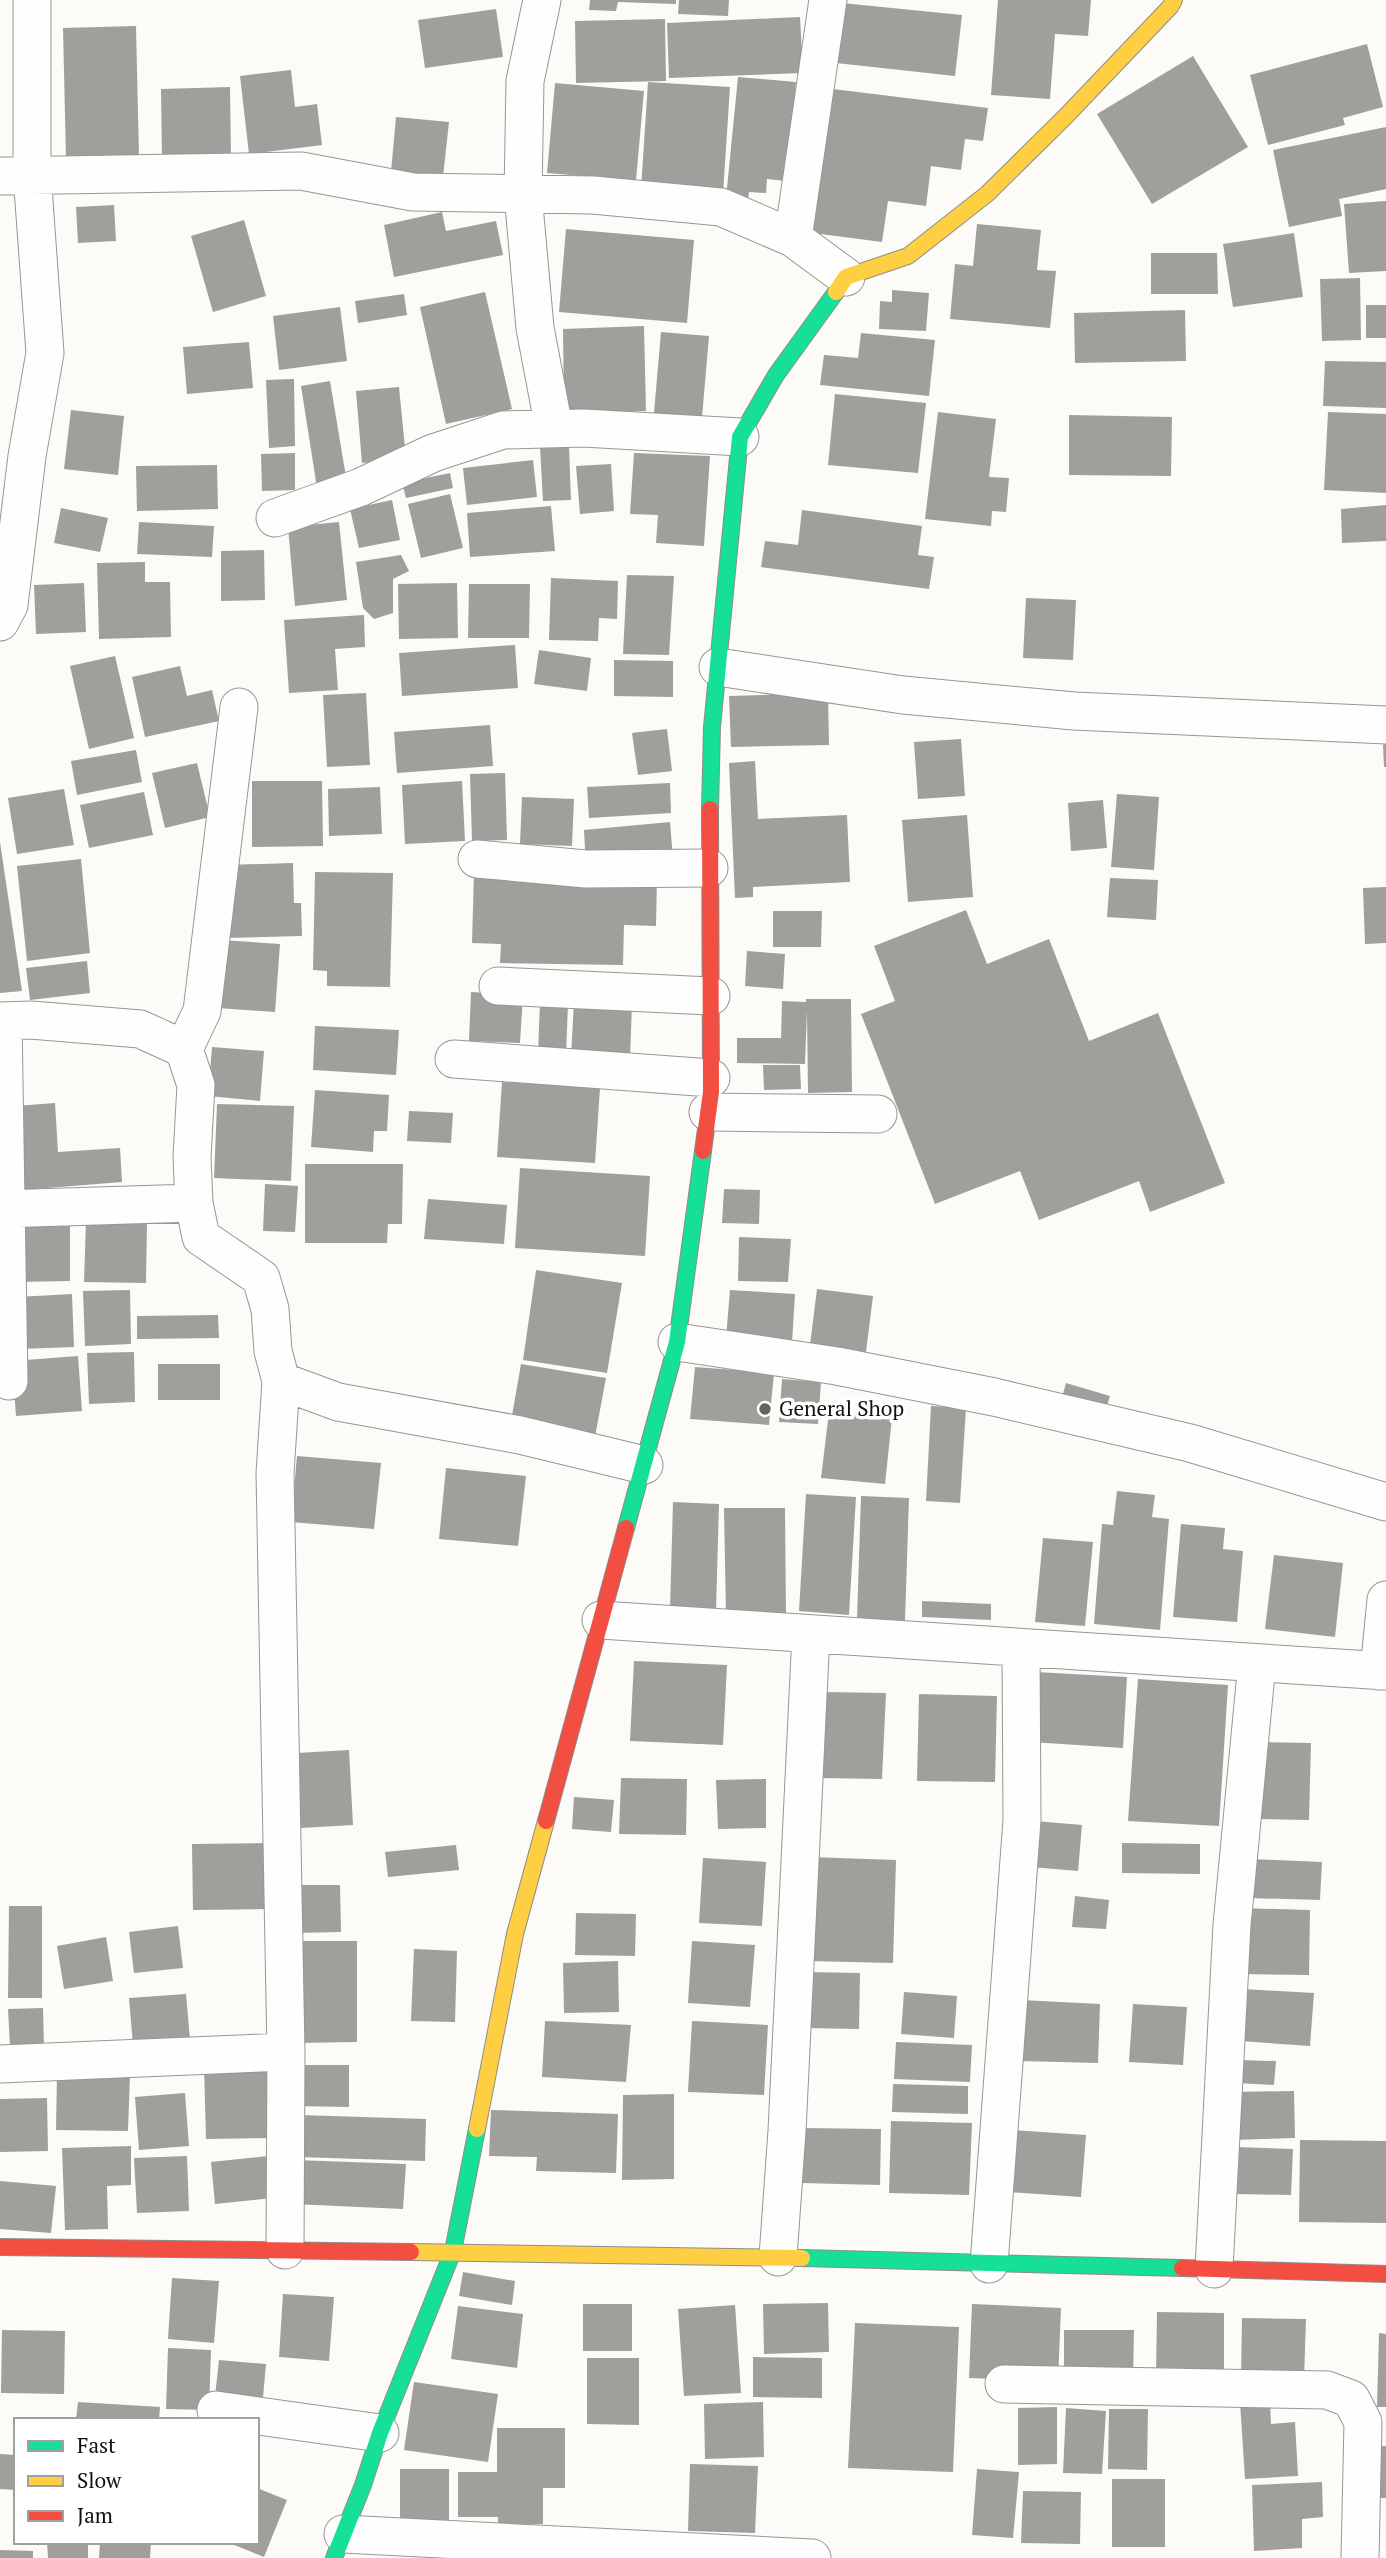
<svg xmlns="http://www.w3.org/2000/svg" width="1386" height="2558" font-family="'PT Serif',serif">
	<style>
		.building { fill: #a09f9c }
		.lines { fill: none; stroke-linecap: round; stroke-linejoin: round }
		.street-casing { stroke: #979695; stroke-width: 39 }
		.fast-casing { stroke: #8d8d8b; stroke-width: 18 }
		.slow-casing { stroke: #8d8d8b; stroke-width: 18 }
		.jam-casing { stroke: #8d8d8b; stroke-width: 18 }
		.street { stroke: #fffefe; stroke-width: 37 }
		.fast { stroke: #16e098; stroke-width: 16 }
		.slow { stroke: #ffcf43; stroke-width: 16 }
		.jam { stroke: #f24e42; stroke-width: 16 }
		.poi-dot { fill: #636362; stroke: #fff; stroke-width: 2.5 }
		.labels { text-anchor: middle; stroke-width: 7; stroke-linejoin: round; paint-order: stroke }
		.poi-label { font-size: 21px; fill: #111; stroke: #fff; text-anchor: start }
	</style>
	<rect width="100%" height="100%" fill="#fcfbf7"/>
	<!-- building -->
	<path class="building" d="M590 0H676V4L618 2 616 11 589 10Z
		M679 0H729L728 16 678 14Z
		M998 0H1091L1088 36 1055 34 1050 99 991 95Z
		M842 3 962 15 955 76 836 63Z
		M496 9 503 57 425 68 418 20Z
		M800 17 803 73 669 78 667 23Z
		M665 19 666 81 576 83 575 21Z
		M136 26 139 157 66 159 63 28Z
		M1367 44 1383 107 1343 118 1345 125 1268 145 1250 75Z
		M1193 56 1248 147 1152 204 1097 114Z
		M291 70 295 107 317 104 322 145 249 154 240 76Z
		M738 77 796 82 786 181 767 179 766 193 749 192 748 201 726 198Z
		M648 82 730 87 723 194 641 189Z
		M555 83 644 91 636 180 547 173Z
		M230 87 231 158 162 159 161 89Z
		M833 89 988 108 983 141 965 139 961 170 931 166 926 206 888 201 882 242 813 233Z
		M396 117 449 122 443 177 391 172Z
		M1386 127V189L1339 199 1342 216 1289 227 1273 150Z
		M1386 201V271L1349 273 1344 204Z
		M114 205 116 241 78 243 76 207Z
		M442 212 446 231 496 221 503 255 394 277 384 225Z
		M244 220 266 296 213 312 191 236Z
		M977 224 1041 230 1037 270 1056 271 1050 328 950 319 955 264 973 266Z
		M566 229 694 240 687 323 559 312Z
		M1294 233 1303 297 1233 307 1223 244Z
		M1151 253H1217L1218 294H1151Z
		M1360 278 1361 340 1322 341 1320 279Z
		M892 290 929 293 926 331 879 329 880 301 892 302Z
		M485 292 512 409 446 424 420 307Z
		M404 294 407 315 358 323 355 301Z
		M1366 305H1386V338H1366Z
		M340 307 347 361 279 370 273 316Z
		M1185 310 1186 361 1075 363 1074 313Z
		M644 326 646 411 564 413 563 329Z
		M661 332 709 336 701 429 653 424Z
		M861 333 935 340 929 396 820 385 824 355 858 358Z
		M249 342 253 388 187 394 183 347Z
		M1325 361 1386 362V408L1323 406Z
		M294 379 295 446 269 448 266 380Z
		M330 381 347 483 317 488 301 386Z
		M399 387 406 458 362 463 356 391Z
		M835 394 926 403 918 473 828 465Z
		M71 410 124 416 118 475 64 469Z
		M938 412 996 419 989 477 1009 478 1006 512 992 511 991 526 925 519Z
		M1328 412 1386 414V493L1324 490Z
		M1069 415 1172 417 1171 476 1069 475Z
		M569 445 571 500 543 501 540 447Z
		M295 453V490L262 491 261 454Z
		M634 453 710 456 704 546 656 543 658 515 630 514Z
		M533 460 537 497 467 505 463 468Z
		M611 464 614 511 580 514 576 466Z
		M217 465 218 509 137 511 136 466Z
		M450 473 453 488 406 498 402 483Z
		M450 494 463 548 421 558 408 504Z
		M392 500 400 540 359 548 350 509Z
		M1386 505V541L1342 543 1341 509Z
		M551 506 555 551 470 557 467 513Z
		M61 508 108 518 100 552 54 543Z
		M802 510 922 526 918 555 934 557 929 589 761 567 765 541 798 545Z
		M139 522 214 526 212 557 137 554Z
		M339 522 347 600 295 606 288 527Z
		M264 550 265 600 221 601V551Z
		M401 555 409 571 393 579V613L374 619 363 608 356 562Z
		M145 562V582H170L171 637 99 639 97 563Z
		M627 575 674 576 669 655 623 654Z
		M551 578 618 581 617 619 599 618 598 641 549 640Z
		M84 583 86 632 36 634 34 585Z
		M457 583 458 638 399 639 398 584Z
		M469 584H530L529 638H468Z
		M1026 598 1076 600 1073 660 1023 658Z
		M364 615 365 647 335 649 338 690 289 693 284 620Z
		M515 645 518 688 402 696 399 653Z
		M539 650 591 658 587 691 534 684Z
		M115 656 134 738 89 749 70 666Z
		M614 660 673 661V697L614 696Z
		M180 666 187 696 212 690 219 721 145 737 132 677Z
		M366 693 370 765 327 767 323 695Z
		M828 693 829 745 731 747 729 696Z
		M490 725 493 766 397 773 394 732Z
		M667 729 672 771 638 775 632 733Z
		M961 739 965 796 918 799 914 742Z
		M1386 744V767H1384L1383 745Z
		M136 750 142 782 77 795 71 761Z
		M755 761 758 819 847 815 850 882 753 887V897L735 898 729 763Z
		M197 763 210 817 165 828 152 773Z
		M505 773 507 840 472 841 470 774Z
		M252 781H322L323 846 252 847Z
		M462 781 465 841 405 844 402 785Z
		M670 783 671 813 589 818 587 787Z
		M380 787 382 834 329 836 328 789Z
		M64 789 74 845 17 854 8 798Z
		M144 792 153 835 89 848 80 805Z
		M1117 794 1159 797 1154 870 1111 867Z
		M522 797 574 799 572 846 520 844Z
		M1103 800 1107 848 1071 851 1068 803Z
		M967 815 973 897 908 902 902 820Z
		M670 822 673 859 586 867 584 830Z
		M0 842 22 991 0 993Z
		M81 859 90 953 27 961 17 866Z
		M293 863 294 903H301L302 936 227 938 225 865Z
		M315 872 393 873 390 987 327 986V971L313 970Z
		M474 872 657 876 656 926 624 925 623 965 500 963 501 944 472 943Z
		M1110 878 1158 880 1156 920 1107 917Z
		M1386 887V943L1365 944 1363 888Z
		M966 910 987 964 1049 939 1089 1041 1158 1013 1225 1183 1150 1212 1139 1181 1039 1220 1020 1171 935 1204 861 1014 895 1001 874 946Z
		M773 911H822L821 947H773Z
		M221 940 280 944 275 1012 217 1008Z
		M747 951 785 954 783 989 745 986Z
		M87 961 90 993 30 1000 26 968Z
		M471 992 523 995 520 1043 469 1041Z
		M806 999H851L852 1092 808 1093 807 1011 805 1064 737 1063V1038H781L782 1001 806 1002Z
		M540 1001 568 1003 566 1055 538 1053Z
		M574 1002 632 1004 630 1058 571 1056Z
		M315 1026 399 1030 396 1075 313 1070Z
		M212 1047 264 1051 260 1101 208 1096Z
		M763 1065H800L801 1089 764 1090Z
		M502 1082 600 1088 595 1163 497 1157Z
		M315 1090 389 1095 387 1131H374L373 1152 311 1147Z
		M55 1103 58 1152 120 1148 122 1182 22 1190 16 1106Z
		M217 1104 294 1106 291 1181 214 1178Z
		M409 1111 453 1113 451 1143 407 1141Z
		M305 1164H403L402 1224H388L387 1243H305Z
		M520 1168 650 1176 645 1256 515 1248Z
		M265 1184 298 1186 295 1232 263 1231Z
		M724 1189 760 1190 759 1224 722 1223Z
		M428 1199 507 1205 504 1244 424 1239Z
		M86 1221 147 1223 146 1283 84 1282Z
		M70 1226V1281L16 1282 15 1227Z
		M739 1237 791 1239 788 1282 738 1281Z
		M536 1270 622 1283 607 1373 523 1360Z
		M817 1289 873 1296 866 1352 810 1345Z
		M130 1290 131 1344 85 1346 83 1291Z
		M730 1290 795 1294 792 1343 726 1338Z
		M72 1294 74 1347 19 1349 17 1297Z
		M218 1315 219 1338 137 1339V1316Z
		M134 1352 135 1402 89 1404 87 1353Z
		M78 1356 82 1411 16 1416 12 1361Z
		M158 1364H220V1400H158Z
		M521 1364 606 1378 594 1442 510 1427Z
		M695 1367 774 1373 769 1425 690 1419Z
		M782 1379 821 1382 818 1424 779 1422Z
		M1066 1383 1110 1396 1104 1416 1060 1404Z
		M931 1406 966 1408 960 1503 926 1501Z
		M829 1412 892 1418 885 1484 821 1478Z
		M297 1456 381 1463 374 1529 291 1522Z
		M446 1468 526 1476 518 1546 439 1539Z
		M1117 1491 1155 1495 1152 1517 1169 1519 1160 1630 1094 1624 1102 1524 1113 1525Z
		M806 1494 856 1497 849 1615 799 1611Z
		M861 1496 909 1498 905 1621 857 1619Z
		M673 1502 719 1504 716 1611 670 1609Z
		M724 1508H785L786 1616 726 1617Z
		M1181 1524 1225 1528 1223 1549 1243 1551 1237 1622 1173 1617Z
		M1043 1538 1093 1542 1085 1626 1035 1622Z
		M1274 1555 1343 1563 1335 1637 1265 1629Z
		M922 1601 991 1604V1620L922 1617Z
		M634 1661 727 1665 723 1745 630 1741Z
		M1036 1672 1127 1677 1123 1748 1031 1742Z
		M1138 1679 1228 1685 1219 1826 1128 1821Z
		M823 1692 886 1693 882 1779 819 1778Z
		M919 1694 997 1696 995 1782 917 1781Z
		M1262 1742 1311 1743 1309 1820 1260 1819Z
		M349 1750 353 1825 301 1828 297 1753Z
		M621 1778 687 1779 686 1835 619 1834Z
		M766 1779V1828L718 1829 716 1780Z
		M574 1797 614 1800 611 1832 572 1829Z
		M1035 1821 1082 1825 1078 1871 1031 1867Z
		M266 1843 267 1909 193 1910 192 1844Z
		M1122 1843 1200 1844V1874L1122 1873Z
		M456 1845 459 1870 388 1877 385 1852Z
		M810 1857 896 1860 893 1963 807 1961Z
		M703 1858 766 1862 762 1926 699 1923Z
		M1251 1859 1322 1862 1320 1900 1249 1898Z
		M296 1885H340L341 1932 297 1933Z
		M1075 1896 1109 1900 1106 1929 1072 1927Z
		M9 1906H42V1998H8Z
		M1240 1908 1310 1910 1309 1975 1238 1974Z
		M576 1913 636 1914 635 1956 575 1955Z
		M178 1926 183 1968 134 1973 129 1932Z
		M106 1937 113 1981 64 1989 57 1946Z
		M297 1941H357V2042L297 2043Z
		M692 1941 755 1945 750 2007 688 2003Z
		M414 1949 457 1951 455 2022 411 2021Z
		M618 1961 619 2012 564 2013 563 1963Z
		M805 1972 860 1973 859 2029 803 2028Z
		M1243 1989 1314 1993 1310 2046 1240 2041Z
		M904 1992 957 1996 954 2038 901 2034Z
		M186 1994 190 2040 133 2045 129 1998Z
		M1021 2000 1100 2004 1098 2063 1019 2061Z
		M1133 2004 1187 2007 1183 2065 1129 2062Z
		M43 2008 44 2046 10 2047 8 2009Z
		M545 2021 631 2025 626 2082 542 2077Z
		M692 2021 768 2025 764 2095 688 2092Z
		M896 2042 972 2045 970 2082 894 2079Z
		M1238 2060 1276 2061 1274 2085 1237 2083Z
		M271 2065 272 2138 206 2139 204 2066Z
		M293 2065H349V2107L292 2106Z
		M57 2074 130 2075 128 2131 56 2130Z
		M893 2084 968 2086V2114L892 2112Z
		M1294 2091 1295 2138 1233 2140 1232 2092Z
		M185 2093 189 2146 139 2150 135 2097Z
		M674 2094V2179L622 2180 623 2095Z
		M47 2098 48 2151 0 2152V2099Z
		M491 2110 618 2114 616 2173 536 2171 537 2157 489 2156Z
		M299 2115 426 2119 425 2161 297 2157Z
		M891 2121 972 2123 969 2195 889 2193Z
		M802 2128 881 2129 880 2185 801 2183Z
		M1013 2130 1086 2135 1081 2197 1009 2192Z
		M1300 2140 1386 2141V2223L1299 2222Z
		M131 2146V2185L107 2186 108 2229 65 2230 62 2148Z
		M1238 2147 1293 2149 1291 2195 1237 2194Z
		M187 2156 189 2211 137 2213 134 2158Z
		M268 2156 272 2198 215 2204 211 2162Z
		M295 2160 406 2164 403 2209 293 2204Z
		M0 2181 56 2186 51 2233 0 2229Z
		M463 2272 515 2281 512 2305 459 2296Z
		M172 2278 219 2281 214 2343 168 2339Z
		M283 2294 334 2297 329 2361 279 2357Z
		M828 2303 829 2352 764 2354 763 2304Z
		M583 2304H632V2351H583Z
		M972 2304 1061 2308 1058 2381 969 2378Z
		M735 2305 741 2393 684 2396 678 2309Z
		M458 2306 523 2314 517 2368 451 2359Z
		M1157 2312 1224 2313V2377L1156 2376Z
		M1242 2318 1306 2319 1304 2379 1241 2378Z
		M855 2323 959 2327 953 2472 848 2468Z
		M2 2330 65 2331 64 2394 1 2393Z
		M1064 2330H1134L1133 2377 1064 2376Z
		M1379 2333 1386 2334V2407H1377Z
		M168 2348 211 2350 209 2410 166 2409Z
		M753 2357 822 2358V2398L753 2397Z
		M587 2358H639V2425L587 2424Z
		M219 2360 266 2364 262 2409 214 2406Z
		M414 2382 498 2394 488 2462 404 2450Z
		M1270 2401 1271 2424 1295 2422 1298 2476 1245 2479 1240 2402Z
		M78 2402 160 2407 159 2420H76Z
		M763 2402 764 2457 705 2459 704 2404Z
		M1057 2407V2464L1018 2465V2408Z
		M1066 2408 1106 2411 1102 2474 1063 2473Z
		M1109 2409H1148L1147 2470 1108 2469Z
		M497 2428H565V2488H543V2524L498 2525V2517H458V2472H497Z
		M1371 2446H1386V2498H1370Z
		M0 2454 16 2455V2490L0 2489Z
		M690 2464 758 2466 755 2533 688 2531Z
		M400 2469H449V2520H400Z
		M977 2469 1019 2472 1013 2538 972 2535Z
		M1112 2479H1165V2547H1112Z
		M1322 2482 1323 2517 1302 2519V2548L1254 2551 1252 2485Z
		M257 2488 287 2500 264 2557 227 2542H257Z
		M1023 2491 1081 2492 1080 2544 1021 2543Z
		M47 2542H88V2558H48Z
		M100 2542H151L150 2558H99Z
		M0 2550 33 2551V2558H0Z"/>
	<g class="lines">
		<defs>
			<path id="street" d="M542 0 525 81 523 194 535 328 551 412 548 427
				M0 176 301 171 413 192 593 195 721 207 793 238 846 277
				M793 238 828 0
				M275 518 361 487 433 453 503 430 584 428 740 437
				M0 622 9 605 27 456 45 353 32 174V0
				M718 667 903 695 1074 711 1386 725
				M477 859 586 869 709 868
				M498 986 711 996
				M0 1021 31 1020 140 1029 184 1049 196 1085 192 1157 194 1203 201 1237 261 1278 270 1309 273 1351 281 1381 338 1402 520 1435 644 1465
				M3 1021 9 1381
				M184 1049 202 1011 239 707
				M454 1059 711 1078
				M708 1112 878 1114
				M0 1209 194 1203
				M677 1342 837 1366 994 1397 1190 1443 1386 1502
				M281 1381 275 1473 286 2052 285 2250
				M601 1620 1386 1671
				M1379 1671 1386 1600
				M0 2064 286 2052
				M778 2257 787 2131 811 1634
				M989 2264 1022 1820 1021 1648
				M1214 2269 1232 1925 1257 1663
				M1004 2384 1327 2390 1351 2399 1363 2422 1360 2558
				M216 2410 380 2433
				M343 2534 812 2558"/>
			<path id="fast" d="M710 809 712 727 740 437 776 375 836 292
				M626 1528 677 1342 703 1151
				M802 2258 1182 2268
				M334 2558 363 2485 380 2433 453 2251 477 2129"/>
			<path id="slow" d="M836 292 846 277 908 256 987 194 1066 116 1170 7 1174 0
				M477 2129 515 1934 546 1821
				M411 2252 802 2258"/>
			<path id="jam" d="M703 1151 711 1092 710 809
				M546 1821 626 1528
				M0 2247 411 2252
				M1182 2268 1386 2274"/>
		</defs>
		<!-- street casing -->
		<use href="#street" class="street-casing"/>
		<!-- fast casing -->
		<use href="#fast" class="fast-casing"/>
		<!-- slow casing -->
		<use href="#slow" class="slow-casing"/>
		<!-- jam casing -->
		<use href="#jam" class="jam-casing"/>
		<!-- street -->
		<use href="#street" class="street"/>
		<!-- fast -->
		<use href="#fast" class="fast"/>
		<!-- slow -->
		<use href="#slow" class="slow"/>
		<!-- jam -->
		<use href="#jam" class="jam"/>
	</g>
	<!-- markers -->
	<circle class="poi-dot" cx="765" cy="1409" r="7"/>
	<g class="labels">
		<!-- poi labels -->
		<g class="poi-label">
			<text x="779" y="1416">General Shop</text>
		</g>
	</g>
	<!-- legend -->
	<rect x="14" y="2418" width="245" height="126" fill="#ffffff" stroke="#a0a0a0" stroke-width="2"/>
	<rect x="28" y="2441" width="35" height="10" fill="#16e098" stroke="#a0a0a0" stroke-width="2"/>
	<text x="77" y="2453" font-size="21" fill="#111111">Fast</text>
	<rect x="28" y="2476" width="35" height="10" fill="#ffcf43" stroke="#a0a0a0" stroke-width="2"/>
	<text x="77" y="2488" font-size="21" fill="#111111">Slow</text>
	<rect x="28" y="2511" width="35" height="10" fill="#f24e42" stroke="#a0a0a0" stroke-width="2"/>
	<text x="77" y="2523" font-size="21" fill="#111111">Jam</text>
</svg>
